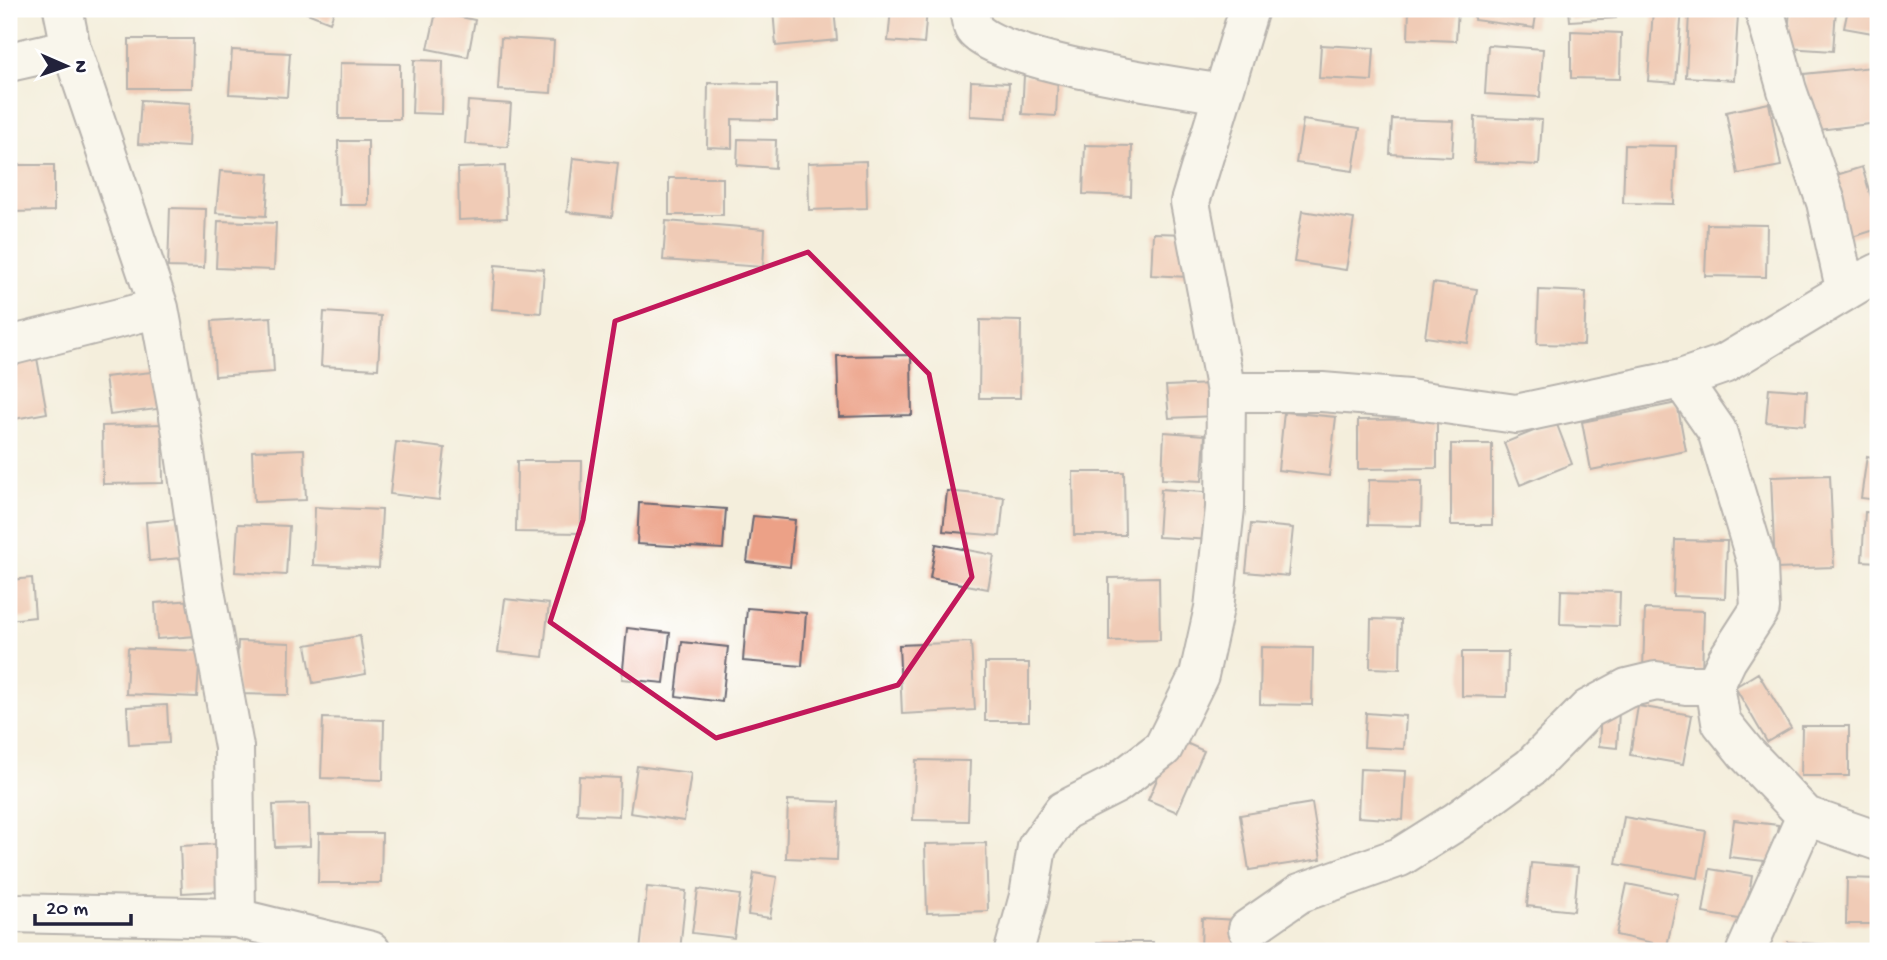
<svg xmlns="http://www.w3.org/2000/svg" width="1887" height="960" font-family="'Gochi Hand',sans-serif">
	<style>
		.building { fill: #eca187 }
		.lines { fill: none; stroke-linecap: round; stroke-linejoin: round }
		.minor-casing { stroke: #6c6973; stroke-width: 42 }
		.minor { stroke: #fff; stroke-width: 38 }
		.marked { fill: none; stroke: #c2185b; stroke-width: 5; stroke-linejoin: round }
	</style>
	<rect width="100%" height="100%" fill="#fff"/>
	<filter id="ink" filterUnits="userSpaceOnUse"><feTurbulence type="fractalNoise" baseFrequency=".0143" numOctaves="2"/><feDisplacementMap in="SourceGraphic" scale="14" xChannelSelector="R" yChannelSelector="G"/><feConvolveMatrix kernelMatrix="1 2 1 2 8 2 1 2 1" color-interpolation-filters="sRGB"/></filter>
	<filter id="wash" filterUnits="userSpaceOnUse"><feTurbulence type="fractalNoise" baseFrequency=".00686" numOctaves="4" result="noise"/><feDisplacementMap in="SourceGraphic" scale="28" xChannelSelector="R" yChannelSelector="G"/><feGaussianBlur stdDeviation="1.57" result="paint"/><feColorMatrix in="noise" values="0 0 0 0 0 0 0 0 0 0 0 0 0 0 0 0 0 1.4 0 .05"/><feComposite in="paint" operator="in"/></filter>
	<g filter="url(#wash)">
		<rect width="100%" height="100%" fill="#f4eedc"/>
		<g id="blocks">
			<!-- building -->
			<path class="building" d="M297 9H335L330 22Z
				M773 9H834L837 40 776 46Z
				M891 9H927L924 44 888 41Z
				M1409 9H1458L1456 41 1408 39Z
				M1475 9H1537L1534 28 1474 20Z
				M1569 9H1615L1616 18 1570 21Z
				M1653 9H1682L1676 83 1648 81Z
				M1790 9H1836L1833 51 1787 48Z
				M1848 9H1878V34L1844 28Z
				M436 12 475 20 468 57 428 49Z
				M1689 12 1738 15 1734 80 1686 77Z
				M1571 31 1621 33 1620 79 1571 78Z
				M501 38 554 41 551 93 498 90Z
				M129 39H193L192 88H129Z
				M1321 45 1374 48 1372 81 1319 78Z
				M1488 45 1543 49 1540 97 1485 94Z
				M232 50 290 53 287 97 229 94Z
				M414 60 443 61 442 114 412 113Z
				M340 63 400 64V119H339Z
				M1872 67 1878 123 1810 131 1804 74Z
				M1024 75 1058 76 1056 116 1022 114Z
				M971 81 1009 83 1007 118 970 116Z
				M708 83 777 84V120L732 119V148L707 147Z
				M141 100 190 103 188 147 138 144Z
				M468 101 511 104 508 147 465 144Z
				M1769 103 1781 166 1738 174 1726 112Z
				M1475 117 1542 120 1539 165 1474 162Z
				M1392 119 1454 121 1452 157 1390 154Z
				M1303 120 1360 128 1353 171 1296 163Z
				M738 139 776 140 775 168 737 165Z
				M338 141H368V205H339Z
				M1085 145 1132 146 1131 196 1083 194Z
				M1625 145 1676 146 1674 204 1623 203Z
				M573 158 618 163 612 217 567 212Z
				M866 161 867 208 809 210 808 163Z
				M9 165H54V211L9 212Z
				M505 166 507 218 459 220 458 168Z
				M1862 167 1878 220V229L1846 239 1827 178Z
				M220 171 269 174 266 216 216 213Z
				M669 178H723V215H669Z
				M170 208 206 209 204 268 168 267Z
				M1302 211 1354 219 1346 270 1294 262Z
				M218 221 276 223 274 270 216 268Z
				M666 221 765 229 763 267 663 260Z
				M1707 224 1767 225 1766 277 1705 276Z
				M1153 233 1189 234 1187 277 1151 275Z
				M495 265 544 269 541 313 492 309Z
				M1433 283 1477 289 1468 343 1425 337Z
				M1539 290 1586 292 1584 345 1537 344Z
				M324 312 381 316 378 369 321 366Z
				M271 317 274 372 215 376 212 321Z
				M980 320 1021 321 1020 398H979Z
				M911 355 912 415 839 417 837 356Z
				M37 358 47 413 9 420V364Z
				M161 371 165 408 110 415 105 377Z
				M1214 384 1215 416 1169 418 1166 386Z
				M1769 388 1807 391 1805 425 1766 422Z
				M1677 403 1686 451 1591 470 1582 422Z
				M1284 412 1336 417 1329 476 1278 470Z
				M1437 419V468L1358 469V420Z
				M1556 422 1572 464 1520 485 1504 443Z
				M162 424 163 483 103 484 102 426Z
				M1164 432 1205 435 1202 481 1162 479Z
				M396 442 445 448 439 500 390 494Z
				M1451 444H1492V525H1451Z
				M304 449 306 500 254 502 252 451Z
				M1867 456 1878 458V500L1861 498Z
				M517 461H582L581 533 516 532Z
				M1073 472H1124L1125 535H1074Z
				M1830 475 1834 567 1775 569 1771 477Z
				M9 477H11L12 511H9Z
				M1369 480 1422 481 1421 526 1368 525Z
				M1161 489 1216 493 1213 540 1158 537Z
				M947 491 1004 497 1000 536 943 531Z
				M639 503 726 509 723 549 637 544Z
				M315 507 382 510 379 568 313 565Z
				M1865 512 1878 513V562L1862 561Z
				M753 516 795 520 790 567 747 562Z
				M178 519 181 558 149 561 146 522Z
				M238 524 289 526 286 575 235 572Z
				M1251 524 1293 528 1288 576 1246 572Z
				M1675 540 1727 541 1725 598 1673 596Z
				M936 544 994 555 988 589 930 578Z
				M1159 577 1160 640 1109 641V578Z
				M32 578 35 617 9 620V580Z
				M1561 590 1620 592 1619 626 1560 624Z
				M505 599 549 604 543 657 498 652Z
				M193 600 196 636 157 639 155 603Z
				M747 608 806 613 802 666 743 661Z
				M1645 609 1704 611 1702 671 1643 669Z
				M1371 619 1401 620 1400 669 1370 668Z
				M627 628 670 633 664 683 622 679Z
				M360 636 366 674 313 683 306 645Z
				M238 641 290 643 289 695 236 694Z
				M682 642 728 647 722 702 676 696Z
				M971 642 975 710 902 714 899 645Z
				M1261 647 1313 648 1312 705 1260 704Z
				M128 648 200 651 197 697 126 694Z
				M1462 652H1508L1507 697 1462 696Z
				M985 663H1029V721H985Z
				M1758 673 1791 728 1767 742 1735 687Z
				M167 705 169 743 129 745 127 707Z
				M1638 706 1692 715 1683 764 1630 755Z
				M1601 710 1619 711 1617 748 1599 746Z
				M1366 713 1406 716 1404 749 1364 747Z
				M323 718 384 720 383 780 321 778Z
				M1802 726H1849V776H1801Z
				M1175 738 1204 751 1177 812 1148 800Z
				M916 760 970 761 968 821 913 820Z
				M637 766 691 773 684 821 630 813Z
				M1360 769 1406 771 1403 820 1358 817Z
				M579 776 620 778 619 816 577 814Z
				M788 800 839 802 837 860 786 858Z
				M1312 803 1321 859 1249 870 1240 815Z
				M309 804 310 846 275 847 273 805Z
				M1624 817 1706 831 1698 878 1616 864Z
				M1734 820 1778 825 1773 862 1729 857Z
				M319 833H382L381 883H318Z
				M986 843 988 911 927 913 925 844Z
				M219 844 221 891 182 893 180 846Z
				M1531 863 1578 867 1574 911 1527 906Z
				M1710 869 1752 876 1745 920 1703 913Z
				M754 873 777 877 770 918 748 915Z
				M1847 878 1878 879 1877 924H1846Z
				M1627 884 1678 894 1667 946 1616 935Z
				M647 887 686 891 680 951H640Z
				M698 889 740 895 734 938 692 933Z
				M1202 918 1237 920 1236 951H1201Z
				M1097 942H1153V951H1097Z
				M1788 942 1828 945 1827 951H1787Z
				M1489 947H1523V951H1489Z"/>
		</g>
	</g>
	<g filter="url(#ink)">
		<use href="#blocks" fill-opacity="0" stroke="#6c6973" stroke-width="2"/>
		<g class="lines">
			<defs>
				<path id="minor" d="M63 9 71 48 159 308 182 433 205 591 234 747 236 918
					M969 9C970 14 971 25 974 29 996 61 1179 87 1223 94
					M1764 9 1787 90 1826 202 1843 279 1864 280 1878 273
					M9 62 71 48
					M9 346 159 308
					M1681 379 1724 364 1864 280
					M1226 392H1322L1409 399 1516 414 1681 379 1717 431 1758 567 1760 609 1727 660 1715 685 1721 722 1746 753 1806 816 1878 841
					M9 913 236 918 371 951
					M1248 929 1300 893 1400 857 1457 821 1531 767 1588 709 1627 688 1656 681 1686 685H1715
					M1014 951 1029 896 1037 847 1063 811 1116 784 1163 748 1199 675 1214 608 1225 508 1226 392 1190 202 1249 9
					M1746 951 1806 816"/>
			</defs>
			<!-- minor casing -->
			<use href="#minor" class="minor-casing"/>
			<!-- minor -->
			<use href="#minor" class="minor"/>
		</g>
	</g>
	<!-- marked area -->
	<path d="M0 0H1887V960H0ZM808 252 929 374 972 577 898 685 716 738 550 622 583 520 615 321Z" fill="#f4eedc" fill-opacity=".55" fill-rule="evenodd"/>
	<path class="marked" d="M808 252 929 374 972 577 898 685 716 738 550 622 583 520 615 321Z"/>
	<!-- margin -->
	<rect width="1887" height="960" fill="none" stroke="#fff" stroke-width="35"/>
	<!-- north arrow -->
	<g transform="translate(66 66) rotate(92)" stroke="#ffffff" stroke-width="5" paint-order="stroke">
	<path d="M0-5L12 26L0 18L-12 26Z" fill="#22223b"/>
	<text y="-10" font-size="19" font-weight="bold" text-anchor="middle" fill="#22223b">N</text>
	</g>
	<!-- scale -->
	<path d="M35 914v10h96v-10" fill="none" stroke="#22223b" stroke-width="3.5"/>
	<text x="46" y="914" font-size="21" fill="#22223b" stroke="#ffffff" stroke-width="5" paint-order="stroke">20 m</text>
</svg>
